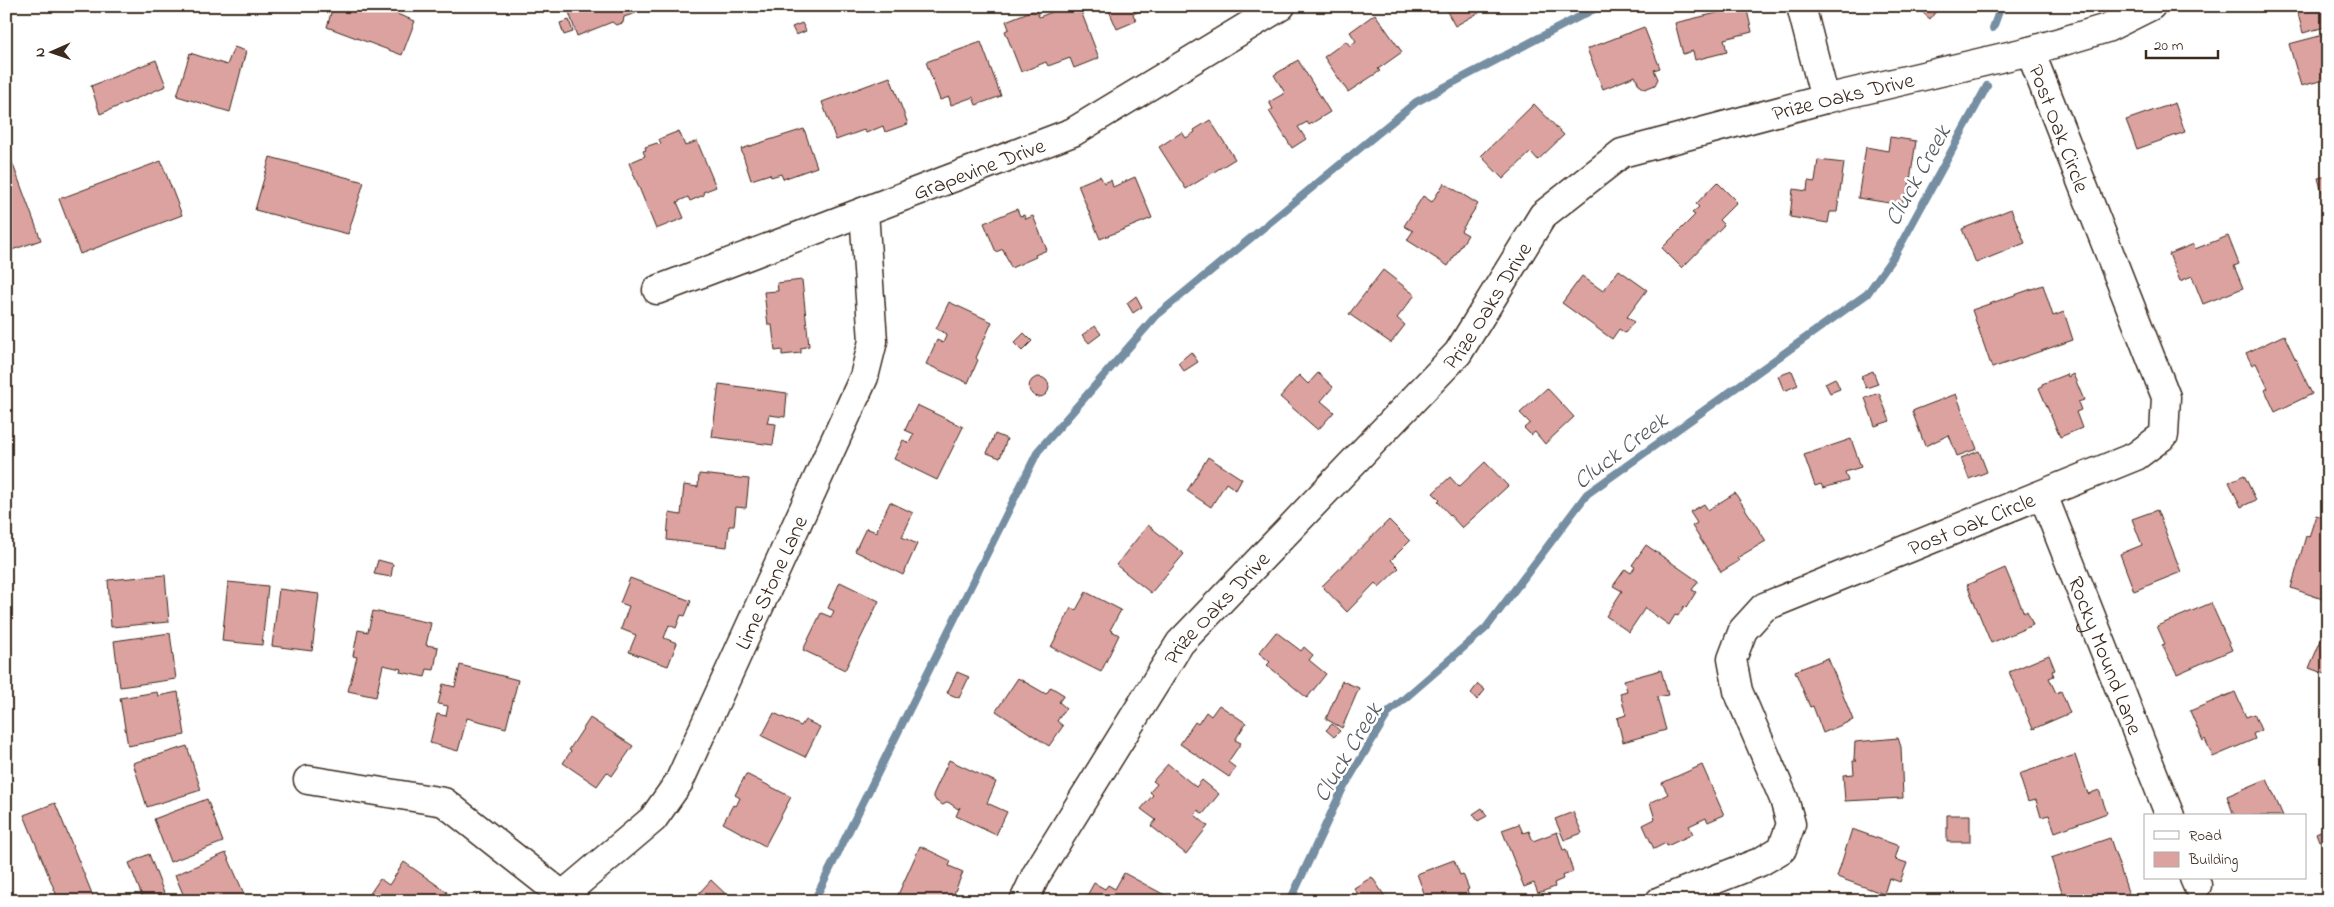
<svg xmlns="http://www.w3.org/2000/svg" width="2334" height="907" font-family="'Indie Flower',sans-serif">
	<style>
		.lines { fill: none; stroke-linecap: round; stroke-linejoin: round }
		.stream { stroke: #758ea2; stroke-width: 8 }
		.building { fill: #dca2a0; stroke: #3b2a1e }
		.minor-casing { stroke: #3b2a1e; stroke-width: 31 }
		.minor { stroke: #fff; stroke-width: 28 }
		.labels { text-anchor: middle; stroke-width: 5; stroke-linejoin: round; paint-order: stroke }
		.street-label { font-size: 22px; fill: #3b2a1e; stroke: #fff }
		.water-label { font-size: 24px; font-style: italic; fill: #585c60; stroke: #fff }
	</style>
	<rect width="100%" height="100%" fill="#fff"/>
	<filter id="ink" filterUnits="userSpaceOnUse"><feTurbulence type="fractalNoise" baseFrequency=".02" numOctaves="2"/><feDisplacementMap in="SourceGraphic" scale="10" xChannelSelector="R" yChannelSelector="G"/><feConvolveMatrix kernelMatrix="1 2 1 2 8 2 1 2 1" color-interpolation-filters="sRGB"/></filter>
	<g filter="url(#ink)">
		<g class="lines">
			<!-- stream -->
			<path class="stream" d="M1993 28 2001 6
				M814 901 1038 451 1156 316 1416 102 1600 6
				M1290 901 1342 790 1389 712 1486 628 1587 494 1867 294 1896 253 1987 86"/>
		</g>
		<!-- building -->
		<path class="building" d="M333 6H376L415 21 402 55 327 27Z
			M567 6H634L636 13 624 17 623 23 616 25 612 22 577 36Z
			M1068 6H1079L1099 58 1074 68 1070 58 1048 66 1046 62 1021 72 1005 31 1009 29 1006 21 1036 9 1039 17Z
			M1107 6H1151L1133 14 1136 21 1117 29Z
			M1444 6H1480L1478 8 1480 12 1455 26Z
			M1746 6 1752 32 1724 39 1727 52 1695 60 1693 51 1683 54 1675 23Z
			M1915 6H1940L1930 19Z
			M2296 6H2328V79L2301 86 2289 44 2327 34 2325 27 2303 33Z
			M1375 14 1402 52 1378 69 1380 71 1348 92 1324 57 1346 41 1350 46 1356 41 1350 32Z
			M569 20 573 32 564 35 560 23Z
			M802 23 806 31 796 35 792 27Z
			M1644 27 1660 68 1654 70 1658 79 1655 85 1645 89 1639 85 1635 76 1603 89 1587 49Z
			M981 42 1001 96 976 105 973 97 951 105 949 97 940 100 926 62Z
			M234 47 246 51 230 112 177 96 190 53 227 65Z
			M156 60 166 86 100 114 91 86Z
			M1298 60 1330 112 1309 125 1307 122 1298 127 1306 139 1292 148 1269 111 1273 109 1269 102 1285 93 1274 75Z
			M890 77 908 124 885 132 883 126 866 133 864 130 836 140 822 102Z
			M2175 103 2185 132 2137 149 2126 120Z
			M1534 104 1564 135 1538 160 1531 152 1503 179 1481 156Z
			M1210 120 1235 159 1186 189 1159 147 1182 132 1186 138 1195 132 1194 130Z
			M804 129 817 167 783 179 781 174 771 177 770 174 751 180 741 149Z
			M679 131 685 146 697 141 716 187 703 192 704 195 690 201 688 197 677 202 684 218 656 229 629 163 645 156 643 151 646 150 645 147 657 143 658 145 661 144 659 139Z
			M1890 137 1916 141 1908 194H1904L1902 205 1858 198 1866 147 1888 151Z
			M6 146 41 240 6 252Z
			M270 157 364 182 348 234 255 210Z
			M1818 160 1844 163 1837 212H1830L1828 223 1790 217 1793 189 1807 191 1808 181 1815 182Z
			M161 161 182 215 80 254 59 199Z
			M1100 176 1104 183 1111 180 1113 187 1135 177 1152 218 1100 239 1078 185Z
			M2328 176V215L2318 178Z
			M1717 182 1737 202 1719 220 1724 225 1682 268 1662 248 1695 215 1692 213 1699 207 1696 204Z
			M1444 183 1478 204 1461 231 1468 235 1448 266 1407 240 1413 231 1404 226 1423 196 1432 202Z
			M1017 209 1020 216 1024 215 1026 219 1033 216 1047 250 1035 255 1036 257 1011 268 1003 249 996 252 984 223Z
			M2011 209 2025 243 1976 263 1962 229Z
			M2228 236 2239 264 2234 266 2243 288 2203 304 2192 276 2180 281 2169 254 2194 244 2195 249Z
			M1383 270 1415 295 1397 318 1405 325 1391 343 1349 314Z
			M1619 270 1647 290 1627 317 1634 322 1625 333 1619 329 1612 339 1562 303 1582 276 1603 291Z
			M802 280 809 346 801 348V353L782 355V350L775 351 772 325H768L764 292 778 291 777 283Z
			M2043 285 2053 316 2064 312 2073 340 1992 368 1972 310Z
			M1136 296 1142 307 1133 313 1127 303Z
			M949 302 992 322 976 358 978 360 968 383 926 364 937 340 943 343 947 334 936 329Z
			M1095 326 1101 334 1089 343 1082 335Z
			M1024 333 1032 341 1022 351 1014 343Z
			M2284 335 2312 394 2275 412 2265 390 2268 388 2256 363 2252 365 2246 353Z
			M1191 352 1198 362 1184 371 1178 363Z
			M1792 371 1798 385 1784 391 1778 376Z
			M1873 371 1878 384 1866 388 1861 376Z
			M1318 373 1333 387 1321 401 1334 412 1318 430 1280 397 1299 375 1308 384Z
			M2067 374 2068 377 2073 374 2084 400 2078 402 2081 410 2076 412 2082 428 2060 437 2039 388 2042 386V384Z
			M1029 387a10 10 0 1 1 20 0a10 10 0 1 1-20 0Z
			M1835 378 1840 389 1830 393 1825 383Z
			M2328 381V399L2321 385Z
			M719 384 787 393 785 417 769 415 767 423 776 424 773 445 712 437Z
			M1547 388 1574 417 1545 444 1535 432 1531 435 1524 428 1530 423 1520 413Z
			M1879 393 1890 421 1875 426 1865 398Z
			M1956 394 1977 449 1957 456 1949 435 1925 446 1912 411Z
			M917 405 963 427 937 480 894 459 903 440 909 443 914 434 905 430Z
			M995 434 1007 439 1000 458 987 453Z
			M1851 439 1861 467 1845 472 1848 481 1823 488 1821 484 1815 486 1804 455Z
			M1979 451 1987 472 1969 479 1961 458Z
			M1208 457 1242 479 1236 490 1226 483 1211 507 1187 491Z
			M1485 462 1508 486 1462 528 1438 502 1440 500 1433 493 1450 477 1459 487Z
			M699 474 749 479 746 508 736 507 734 526H729L727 547 667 540 669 513 681 515 684 485 698 487Z
			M2244 475 2256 500 2241 507 2229 482Z
			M1735 493 1766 541 1737 558 1739 561 1721 572 1692 526 1697 523 1690 512 1704 504 1708 510Z
			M890 502 913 513 902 537 917 544 903 575 855 551 866 528 876 532Z
			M2157 510 2181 572 2134 591 2120 554 2142 545 2132 519Z
			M2316 515 2328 519V601L2291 588 2306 536 2309 537Z
			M1389 520 1410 541 1391 560 1399 568 1379 587 1375 583 1347 612 1322 586Z
			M1148 525 1184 554 1151 593 1116 565Z
			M1646 545 1698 581 1692 590 1696 592 1686 608 1684 606 1678 616 1675 615 1669 625 1645 608 1629 632 1606 616 1622 591 1613 586 1625 569 1631 573 1635 567 1632 565Z
			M378 560 393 564 391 577 374 574Z
			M2005 568 2024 613 2027 611 2033 625 1991 643 1967 585Z
			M165 575 169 622 111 627 108 580Z
			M630 578 691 601 685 616 681 615 676 628 669 625 664 638 677 643 668 666 629 652 636 635 621 629 629 606 620 603Z
			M228 582 268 586 262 645 222 641Z
			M840 582 879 601 845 670 803 650 821 613 831 617 834 611 828 608Z
			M279 589 319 594 312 651 272 646Z
			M1086 592 1121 610 1110 630 1119 635 1101 672 1051 647 1071 608 1076 610Z
			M2211 603 2232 650 2177 674 2162 645 2165 644 2157 626Z
			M373 611 431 623 426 645 438 647 434 670 427 669 425 677 400 672 401 669 383 665 376 697 348 691 357 657 353 656 358 630 368 632Z
			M2328 624V675L2309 668Z
			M1276 632 1301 651 1304 647 1313 655 1309 660 1326 674 1307 698 1267 665 1270 662 1259 653Z
			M170 633 176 679 120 687 114 641Z
			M2049 655 2055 670 2052 671 2054 676 2049 678 2056 693 2061 691 2070 713 2033 729 2009 672Z
			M1828 658 1853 720 1823 733 1813 706 1810 707 1795 671Z
			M460 665 518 680 506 728 467 718 458 751 430 743 437 714 446 716 448 706 438 704 443 684 455 687Z
			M1661 670 1668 695 1657 697 1666 730 1623 742 1617 718 1626 715 1620 693 1627 691 1624 680Z
			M957 672 969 677 959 698 947 693Z
			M1018 678 1046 694 1051 687 1064 695 1059 702 1066 708 1057 721 1063 726 1049 746 996 711Z
			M1342 681 1359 688 1342 728 1326 719Z
			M1478 684 1485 690 1477 700 1471 693Z
			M157 692 158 696 178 692 185 735 128 746 120 698Z
			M2235 692 2246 717 2254 714 2261 730 2253 734 2255 739 2213 757 2205 739 2203 741 2190 711Z
			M1219 705 1246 723 1235 740 1241 743 1228 762 1236 768 1229 777 1180 744 1195 722 1198 724 1206 712 1211 716Z
			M774 713 801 726 805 720 820 727 805 757 762 736Z
			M590 718 633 746 612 776 607 772 597 786 563 763 571 751 569 750Z
			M1332 724 1340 731 1334 737 1326 730Z
			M1898 738 1901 747 1903 798 1845 801 1843 775 1854 774 1853 761H1857L1854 759 1855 742Z
			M187 746 201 790 147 807 133 763Z
			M2075 755 2088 794 2099 790 2107 813 2055 832 2049 815 2041 817 2036 800 2028 802 2019 774Z
			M949 760 996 782 987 803 1007 812 996 835 956 816 960 807 958 809 948 802 943 805 936 801 933 795Z
			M1168 764 1196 787 1202 780 1219 794 1203 814 1198 810 1197 812 1195 815 1208 826 1186 854 1151 826 1156 820 1141 809 1153 795 1150 792 1157 784 1153 781Z
			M1702 765 1724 815 1708 822 1706 818 1689 826 1693 834 1667 846 1666 843 1654 849 1643 825 1655 819 1650 803 1668 794 1662 783Z
			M746 774 791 797 765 846 723 823 733 805 736 806 740 798 735 795Z
			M2267 779 2283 816H2234L2227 796Z
			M207 799 223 842 170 862 154 819Z
			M55 803 60 815 95 901H59L24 815Z
			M1482 808 1487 816 1478 821 1473 814Z
			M1573 812 1582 833 1564 840 1555 819Z
			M1947 815H1970V842H1947Z
			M1519 824 1523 833 1529 831 1533 841 1557 832 1563 850 1566 849 1573 872 1562 876 1563 879 1554 883 1555 887 1538 893 1534 883 1524 887 1502 830Z
			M2327 828 2328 837 2319 841 2316 833Z
			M1852 829 1899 846 1895 859 1907 863 1900 882 1889 878 1884 894 1837 877Z
			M2110 838 2131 901H2065L2051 858Z
			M920 846 951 861 949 866 963 872 953 896 963 901H904L897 897Z
			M226 853 245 896 234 901H186L175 875Z
			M149 854 167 901H144L129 863Z
			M1454 860 1460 875 1463 874 1469 889 1467 890 1471 901H1427L1417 874Z
			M404 862 447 892 442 901H372L367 898 380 879 389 885Z
			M1124 873 1172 899 1171 901H1084L1094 883 1105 889 1108 885 1115 889Z
			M1372 877 1388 901H1351L1359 896 1354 888Z
			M711 880 733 901H692Z
			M272 895 281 901H268Z"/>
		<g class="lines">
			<defs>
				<g id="minor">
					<path d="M1801 6 1825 99"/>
					<path id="s1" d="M657 290 1073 132 1281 6"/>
					<path id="s2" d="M2043 495 2170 816"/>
					<path d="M308 780 444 802 562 895"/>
					<path d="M2194 878 2197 885"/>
					<path id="s3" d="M556 901 653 819 679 782 864 377 873 341 864 212"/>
					<path id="s4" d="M1024 901 1036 875 1180 643 1458 353 1543 215 1622 153 1825 99 2030 51 2107 28 2151 6"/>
					<path id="s5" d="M1660 901 1760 862 1782 849 1791 824 1784 799 1738 691 1732 659 1743 630 1764 607 2136 456 2164 435 2166 397 2030 51"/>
				</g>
			</defs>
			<!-- minor casing -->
			<use href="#minor" class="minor-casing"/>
			<!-- minor -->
			<use href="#minor" class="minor"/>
		</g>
	</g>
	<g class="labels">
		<!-- street labels -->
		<g class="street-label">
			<text dy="8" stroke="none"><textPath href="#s4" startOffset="1194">Prize Oaks Drive</textPath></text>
			<text transform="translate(2060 128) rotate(69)" y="8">Post Oak Circle</text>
			<text dy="8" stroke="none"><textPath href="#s1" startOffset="344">Grapevine Drive</textPath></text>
			<text dy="8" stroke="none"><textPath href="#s4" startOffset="759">Prize Oaks Drive</textPath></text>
			<text dy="8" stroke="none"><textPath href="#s5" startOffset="621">Post Oak Circle</textPath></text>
			<text dy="8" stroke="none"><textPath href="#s3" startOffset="392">Lime Stone Lane</textPath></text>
			<text dy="8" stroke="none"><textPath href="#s4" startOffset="352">Prize Oaks Drive</textPath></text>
			<text dy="8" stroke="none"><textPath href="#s2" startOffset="172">Rocky Mound Lane</textPath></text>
		</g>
		<!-- water labels -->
		<g class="water-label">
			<text transform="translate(1917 175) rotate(-61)" y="8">Cluck Creek</text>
			<text transform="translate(1620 450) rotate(-37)" y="8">Cluck Creek</text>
			<text transform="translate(1347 752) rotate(-59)" y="8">Cluck Creek</text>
		</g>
	</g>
	<!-- margin -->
	<rect width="2334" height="907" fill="none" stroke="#fff" stroke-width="25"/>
	<rect x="12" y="12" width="2309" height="882" fill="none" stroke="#3b2a1e" stroke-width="2" filter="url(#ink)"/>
	<!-- legend -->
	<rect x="2144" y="814" width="162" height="65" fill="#ffffff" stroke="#b1aaa5"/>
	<rect x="2154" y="831" width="25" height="8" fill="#ffffff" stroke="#b1aaa5"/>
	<text x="2189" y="840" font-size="15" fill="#3b2a1e">Road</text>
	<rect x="2154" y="852" width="25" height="15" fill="#dca2a0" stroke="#b1aaa5"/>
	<text x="2189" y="864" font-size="15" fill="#3b2a1e">Building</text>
	<!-- north arrow -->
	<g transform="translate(52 52) rotate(268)" stroke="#ffffff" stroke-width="4" paint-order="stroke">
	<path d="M0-4L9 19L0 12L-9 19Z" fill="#3b2a1e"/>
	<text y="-8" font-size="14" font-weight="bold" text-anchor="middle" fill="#3b2a1e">N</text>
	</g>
	<!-- scale -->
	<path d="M2146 50v8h72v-8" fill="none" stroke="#3b2a1e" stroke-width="2.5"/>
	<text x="2154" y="50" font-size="15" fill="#3b2a1e" stroke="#ffffff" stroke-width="4" paint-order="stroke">20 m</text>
</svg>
